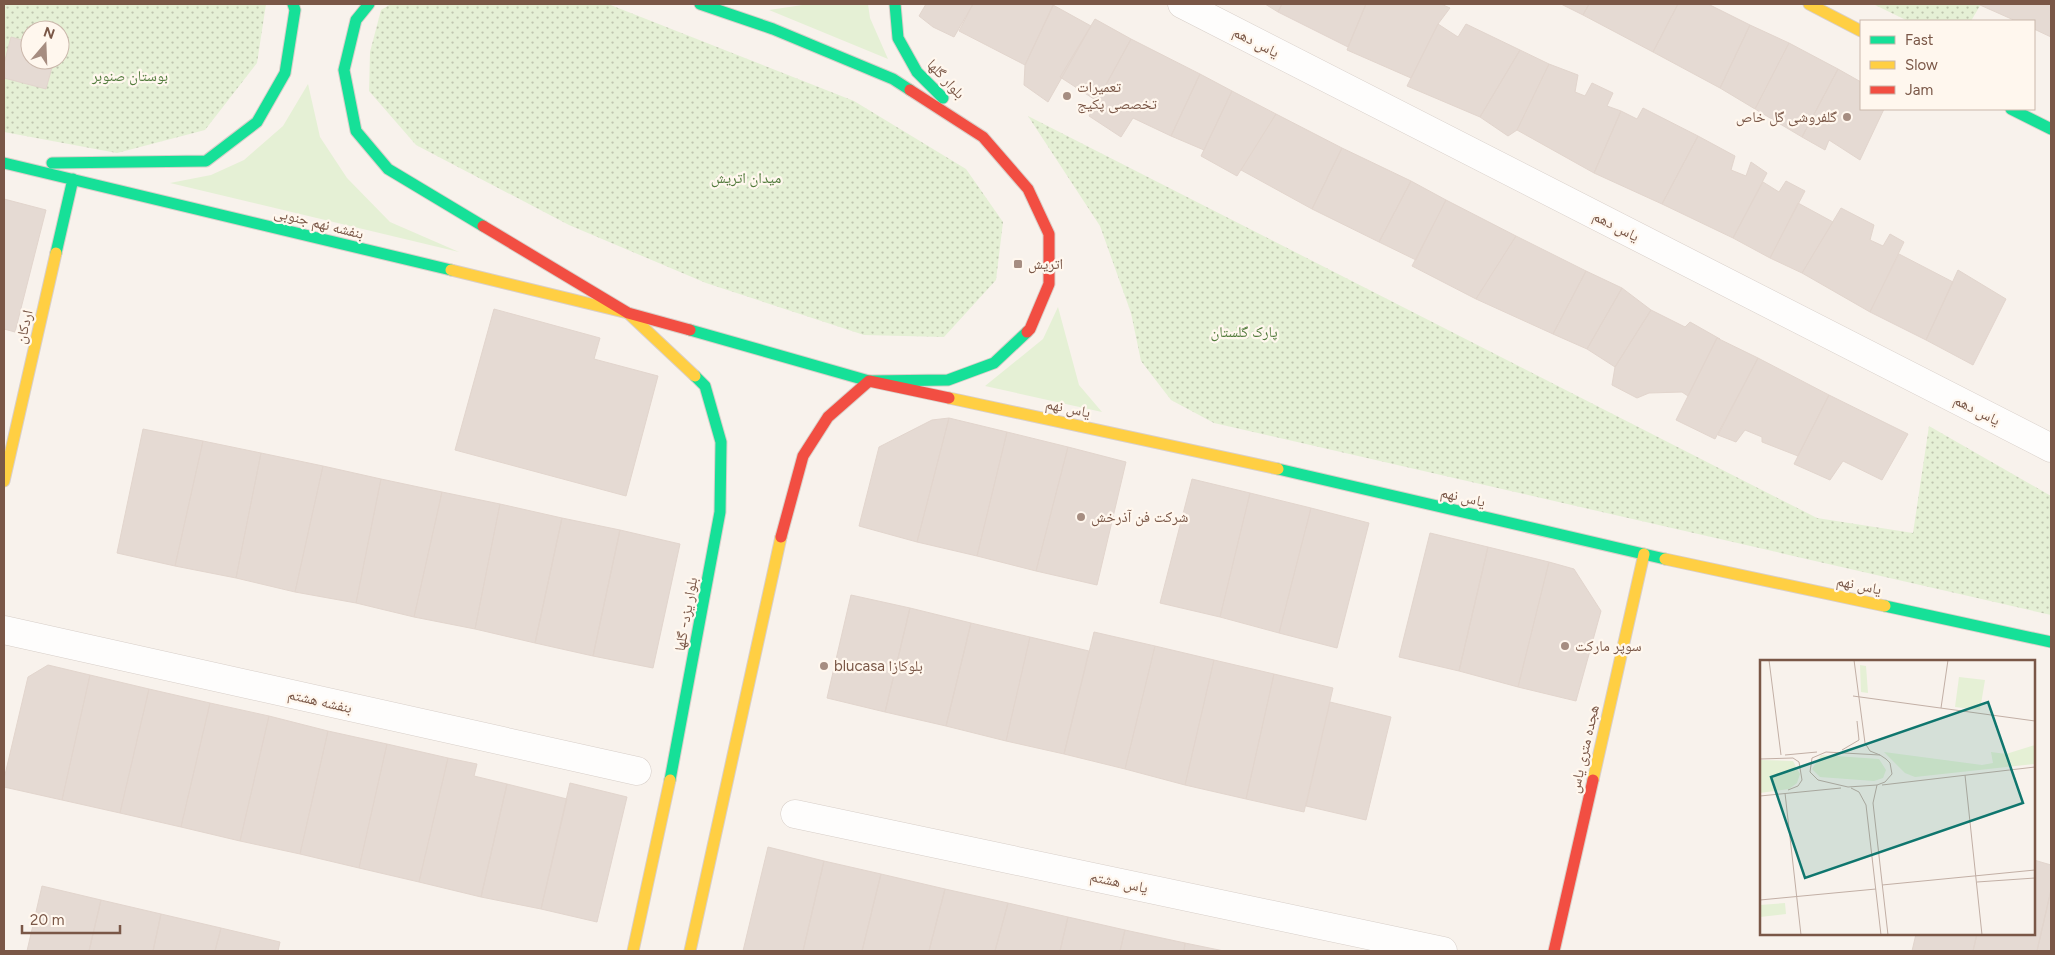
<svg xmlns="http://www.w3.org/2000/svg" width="2055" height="955" font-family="Figtree,'Noto Naskh Arabic',sans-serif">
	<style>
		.grass { fill: #e5f0d5 }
		.park { fill: url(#park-dots); fill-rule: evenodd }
		.building { fill: #e5dad3; stroke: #e2d5cd }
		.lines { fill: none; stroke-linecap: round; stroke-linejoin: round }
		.street-casing { stroke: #d7cec8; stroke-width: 29 }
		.fast-casing { stroke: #d9cfc9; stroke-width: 13 }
		.slow-casing { stroke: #d9cfc9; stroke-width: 13 }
		.jam-casing { stroke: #d9cfc9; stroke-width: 13 }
		.street { stroke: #fefdfc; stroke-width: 28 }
		.fast { stroke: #16e098; stroke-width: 11 }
		.slow { stroke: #ffcf43; stroke-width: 11 }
		.jam { stroke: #f24e42; stroke-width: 11 }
		.poi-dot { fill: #a68d81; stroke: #fff7ee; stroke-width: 2 }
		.labels { text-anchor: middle; stroke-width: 4.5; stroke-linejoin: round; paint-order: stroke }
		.street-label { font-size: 15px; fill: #7a5747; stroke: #fff7ee }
		.park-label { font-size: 15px; fill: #527b3c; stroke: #fff7ee }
		.poi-label { font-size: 15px; fill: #7a5747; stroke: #fff7ee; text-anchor: start }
		.inset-road { fill: none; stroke: #c2afa5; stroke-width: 1 }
		.view { fill: #0f766e; fill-opacity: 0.15; stroke: #0f766e; stroke-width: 2.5 }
		.inset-edge { fill: none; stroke: #7a5747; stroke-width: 2.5 }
	</style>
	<defs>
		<pattern id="park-dots" width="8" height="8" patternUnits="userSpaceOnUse" patternTransform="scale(1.25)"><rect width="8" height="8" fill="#e5f0d5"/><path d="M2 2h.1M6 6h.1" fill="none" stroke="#bfc5af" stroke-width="1.8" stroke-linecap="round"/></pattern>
	</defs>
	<rect width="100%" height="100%" fill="#f8f2ec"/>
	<!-- grass -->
	<path class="grass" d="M809 4H868L870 18 888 59 769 10Z
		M308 84 320 137 347 178 390 222 459 252 170 183 211 175 244 160 283 126Z
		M1058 307 1079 385 1102 412 985 386 1043 339Z"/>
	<!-- park -->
	<path class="park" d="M4 4H266L257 63 205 130 117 153 4 132ZM30 30H60V60H30Z
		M391 4H608L854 101 966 169 1003 222 996 280 944 337 864 335 706 283 569 225 416 145 369 91 370 52 381 10Z
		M1873 4H1981L1971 21H1908Z
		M1028 116 1817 518 1913 533 1929 426 2051 496V615L1214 423 1171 400 1141 361 1131 313 1100 226Z"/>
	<!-- building -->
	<path class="building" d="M926 4H973L954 37 933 27 919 16Z
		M973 4H1054L1025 65 959 31Z
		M1265 4H1282L1278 12Z
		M1282 4H1366L1348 47 1278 12Z
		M1366 4H1441L1450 8 1438 24 1411 78 1347 50Z
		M1561 4H1589L1583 15Z
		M1589 4H1678L1653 52 1583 15Z
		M1678 4H1708L1750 25 1720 88 1653 52Z
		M1981 4H2051V37L2034 29V21H2016L1980 5Z
		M1053 5 1091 26 1048 102 1024 85 1025 65Z
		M1095 19 1131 39 1097 101 1060 77Z
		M1438 24 1458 37 1466 24 1520 50 1480 117 1407 86Z
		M1750 25 1789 43 1755 109 1720 88Z
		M11 37 30 42V60H54L46 89 4 78V64Z
		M1131 39 1200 74 1171 136 1133 118 1121 137 1089 116Z
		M1789 43 1838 69 1802 137 1755 109Z
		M1520 50 1549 64 1517 130 1508 136 1480 117Z
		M1549 64 1578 75 1575 92 1585 96 1592 83 1613 93 1607 106 1621 111 1594 173 1517 130Z
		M1838 69 1861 82V109H1884L1860 160 1829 140 1825 150 1802 137Z
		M1200 74 1232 91 1204 150 1171 136Z
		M1232 91 1276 114 1237 176 1201 156Z
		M1643 108 1698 136 1662 204 1594 173 1621 111 1637 119Z
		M1276 114 1342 148 1312 209 1241 170Z
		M1698 136 1735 156 1731 170 1746 176 1751 162 1767 173 1733 238 1662 204Z
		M1342 148 1411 181 1379 242 1312 209Z
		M1411 181 1446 200 1416 260 1379 242Z
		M1786 181 1805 191 1770 258 1733 238 1763 182 1779 192Z
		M4 199 46 210 15 332 4 329Z
		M1446 200 1516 236 1476 299 1412 266Z
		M1798 203 1833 222 1802 273 1770 258Z
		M1841 208 1874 225 1870 240 1883 246 1890 234 1904 242 1870 312 1802 273Z
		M1516 236 1586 271 1553 334 1476 299Z
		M1899 254 1953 282 1926 340 1870 312Z
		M1958 270 2006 299 1973 365 1926 340Z
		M1586 271 1622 288 1587 349 1553 334Z
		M1622 288 1651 310 1615 367 1587 349Z
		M494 309 600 338 594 359 658 376 626 496 455 450Z
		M1651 310 1685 327 1690 322 1720 339 1717 338 1688 396 1682 392 1649 393 1637 398 1612 385 1615 367Z
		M1717 338 1758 358 1715 439 1676 420Z
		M1758 358 1829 395 1798 456 1762 442V437L1745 430 1736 442 1718 435Z
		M1829 395 1908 434 1882 480 1843 461 1830 480 1794 464Z
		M949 418 917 542 859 526 879 447 932 420Z
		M949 418 1007 432 977 556 917 542Z
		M143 429 203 441 175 566 117 553Z
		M1007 432 1068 447 1036 571 977 556Z
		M203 441 261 453 236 578 175 566Z
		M1068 447 1126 462 1097 585 1036 571Z
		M261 453 323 466 295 592 236 578Z
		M323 466 381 479 356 603 295 592Z
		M381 479 442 492 414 617 356 603Z
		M1192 479 1250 493 1220 617 1160 603Z
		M442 492 500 504 475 629 414 617Z
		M1250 493 1311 508 1279 633 1220 617Z
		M500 504 562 518 535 643 475 629Z
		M1311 508 1369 523 1337 648 1279 633Z
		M562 518 620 530 593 656 535 643Z
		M620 530 680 544 653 668 593 656Z
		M1430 533 1488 547 1459 671 1399 657Z
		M1488 547 1549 562 1518 687 1459 671Z
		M1549 562 1574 569 1601 611 1576 701 1518 687Z
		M851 595 910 608 885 712 827 698Z
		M910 608 971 623 946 726 885 712Z
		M971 623 1030 637 1006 741 946 726Z
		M1094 632 1155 646 1125 769 1064 754Z
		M1030 637 1089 651 1064 754 1006 741Z
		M1155 646 1214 660 1185 785 1125 769Z
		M1214 660 1274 674 1246 799 1185 785Z
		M48 665 90 675 62 800 4 787V779L28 677Z
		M1274 674 1333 688 1304 812 1246 799Z
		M90 675 149 689 120 813 62 800Z
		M149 689 210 703 181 827 120 813Z
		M1330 702 1391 717 1366 820 1306 806Z
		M210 703 269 716 240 841 181 827Z
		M269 716 328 731 300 854 240 841Z
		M328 731 387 744 359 868 300 854Z
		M387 744 448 758 419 882 359 868Z
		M448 758 477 764 474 776 507 784 481 897 419 882Z
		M570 783 627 797 597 922 541 909Z
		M507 784 567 799 541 909 481 897Z
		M768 847 824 861 803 951H743Z
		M2034 860 2051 865V890L2037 951H1973L1977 934H2034Z
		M824 861 881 874 862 951H803Z
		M881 874 945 889 929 951H862Z
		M42 886 101 900 89 951H27Z
		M945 889 1008 903 995 951H929Z
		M2051 890V951H2037Z
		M101 900 161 914 153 951H89Z
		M1008 903 1068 917 1060 951H995Z
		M161 914 221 928 215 951H153Z
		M1068 917 1125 930 1120 951H1060Z
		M221 928 280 942 278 951H215Z
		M1125 930 1185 943 1184 951H1120Z
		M1916 934H1977L1973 951H1912Z
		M1185 943 1224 951H1184Z"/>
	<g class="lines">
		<defs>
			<path id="street" d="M1182 4 2051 448
				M4 630 637 771
				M795 814 1443 951"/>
			<path id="fast" d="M369 4 356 20 344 70 356 131 388 169 483 226
				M700 4 773 29 893 79 910 90
				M895 4 898 38 917 72 943 98
				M2011 109 2051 129
				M4 163 451 270
				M52 163 206 161 257 122 285 73 295 10 293 4
				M56 253 73 179
				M690 330 869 381 948 380 994 363 1027 332
				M1278 469 1665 559
				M1885 606 2051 642
				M670 780 720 512 721 442 705 386 695 376"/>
			<path id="slow" d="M1809 4 1861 31
				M451 270 628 313 695 376
				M949 398 1278 469
				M4 481 56 253
				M1665 559 1885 606
				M1593 780 1644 554
				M633 951 670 780
				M690 951 781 537"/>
			<path id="jam" d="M910 90 983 137 1028 189 1049 234V284L1030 329 1027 332
				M483 226 628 313 690 330
				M781 537 803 456 828 417 869 381 949 398
				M1554 951 1593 780"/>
		</defs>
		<!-- street casing -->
		<use href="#street" class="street-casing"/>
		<!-- fast casing -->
		<use href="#fast" class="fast-casing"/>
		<!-- slow casing -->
		<use href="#slow" class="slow-casing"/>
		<!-- jam casing -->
		<use href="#jam" class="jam-casing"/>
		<!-- street -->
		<use href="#street" class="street"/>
		<!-- fast -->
		<use href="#fast" class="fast"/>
		<!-- slow -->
		<use href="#slow" class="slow"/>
		<!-- jam -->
		<use href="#jam" class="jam"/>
	</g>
	<!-- markers -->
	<g class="poi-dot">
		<circle cx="1067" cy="96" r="5"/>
		<circle cx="1847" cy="117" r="5"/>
		<rect x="1013" y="259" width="10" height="10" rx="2.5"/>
		<circle cx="1081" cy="517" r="5"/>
		<circle cx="1565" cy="646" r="5"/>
		<circle cx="824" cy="666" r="5"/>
	</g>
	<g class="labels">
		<!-- street labels -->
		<g class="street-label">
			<text transform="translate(1256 42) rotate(27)" y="5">یاس دهم</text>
			<text transform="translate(946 79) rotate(47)" y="5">بلوار گلها</text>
			<text transform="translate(319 223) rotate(14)" y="5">بنفشه نهم جنوبی</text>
			<text transform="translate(1616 226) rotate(27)" y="5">یاس دهم</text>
			<text transform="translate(24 327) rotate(-77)" y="5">اردکان</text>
			<text transform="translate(1068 408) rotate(12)" y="5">یاس نهم</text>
			<text transform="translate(1977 410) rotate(27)" y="5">یاس دهم</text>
			<text transform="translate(1463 497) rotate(13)" y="5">یاس نهم</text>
			<text transform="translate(1859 585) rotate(12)" y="5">یاس نهم</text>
			<text transform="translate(686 614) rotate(-80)" y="5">بلوار یزد- گلها</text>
			<text transform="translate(320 701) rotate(13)" y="5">بنفشه هشتم</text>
			<text transform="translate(1584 749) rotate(-77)" y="5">هجده متری یاس</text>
			<text transform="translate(1119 882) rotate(12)" y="5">یاس هشتم</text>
		</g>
		<!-- park labels -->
		<g class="park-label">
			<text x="130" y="81">بوستان صنوبر</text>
			<text x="746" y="183">میدان اتریش</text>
			<text x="1244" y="337">پارک گلستان</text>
		</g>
		<!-- poi labels -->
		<g class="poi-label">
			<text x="1077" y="92">تعمیرات<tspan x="1077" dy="17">تخصصی پکیج</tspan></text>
			<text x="1837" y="122" text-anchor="end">گلفروشی گل خاص</text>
			<text x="1028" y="269">اتریش</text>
			<text x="1091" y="522">شرکت فن آذرخش</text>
			<text x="1575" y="651">سوپر مارکت</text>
			<text x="834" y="671">blucasa بلوکازا</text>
		</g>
	</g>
	<!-- overview -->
	<g transform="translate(1760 660)">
		<rect width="275" height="275" fill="#f8f2ec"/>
		<path d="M100 5 106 6 108 33 101 32ZM199 17 225 20 220 50 195 47ZM275 85V104L155 117 145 113 124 92 222 105 233 103 231 92 246 94ZM61 95 119 99 126 110 123 118 114 121 60 117 52 109ZM0 100 33 101 40 114 37 123 29 129 0 133ZM25 243 26 254 0 257V245Z" fill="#e5f0d5"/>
		<path class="inset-road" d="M9 0 21 95M94 0 105 83 110 91 120 95 126 99 130 103 132 114 125 122 117 125 88 127 58 120 50 112 52 98 66 92 120 95M93 36 275 61M181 48 188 0M82 90 99 80 97 61M25 95 57 92M0 99 33 98 39 102 42 120 38 126 28 130M205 115 222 275M117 125 113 143 128 275M122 125 275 107M91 128 99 132 106 145 121 275M25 133 41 275M0 136 81 128M217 222 275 218M122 225 275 210M0 240 116 229"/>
		<path class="view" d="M228 42 263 143 45 218 11 117Z"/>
		<rect width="275" height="275" class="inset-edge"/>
	</g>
	<!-- border -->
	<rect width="2055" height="955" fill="none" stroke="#7a5747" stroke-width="10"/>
	<!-- legend -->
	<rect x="1860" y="20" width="175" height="90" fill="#fff7ee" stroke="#cab7ab"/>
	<rect x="1870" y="36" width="25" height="8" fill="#16e098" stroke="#cab7ab"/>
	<text x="1905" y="45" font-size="15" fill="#7a5747">Fast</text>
	<rect x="1870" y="61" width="25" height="8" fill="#ffcf43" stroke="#cab7ab"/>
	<text x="1905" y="70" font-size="15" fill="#7a5747">Slow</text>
	<rect x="1870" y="86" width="25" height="8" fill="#f24e42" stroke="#cab7ab"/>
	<text x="1905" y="95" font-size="15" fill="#7a5747">Jam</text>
	<!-- north arrow -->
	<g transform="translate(45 45) rotate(19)"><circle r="24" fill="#fff7ee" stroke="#cab7ab"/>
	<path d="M0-4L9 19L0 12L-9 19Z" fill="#a68d81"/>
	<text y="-8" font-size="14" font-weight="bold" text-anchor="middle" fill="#7a5747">N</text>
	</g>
	<!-- scale -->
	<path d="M22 925v8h98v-8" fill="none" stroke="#7a5747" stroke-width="2.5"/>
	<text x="30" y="925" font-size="15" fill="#7a5747" stroke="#fff7ee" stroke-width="4" paint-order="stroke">20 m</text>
</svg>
